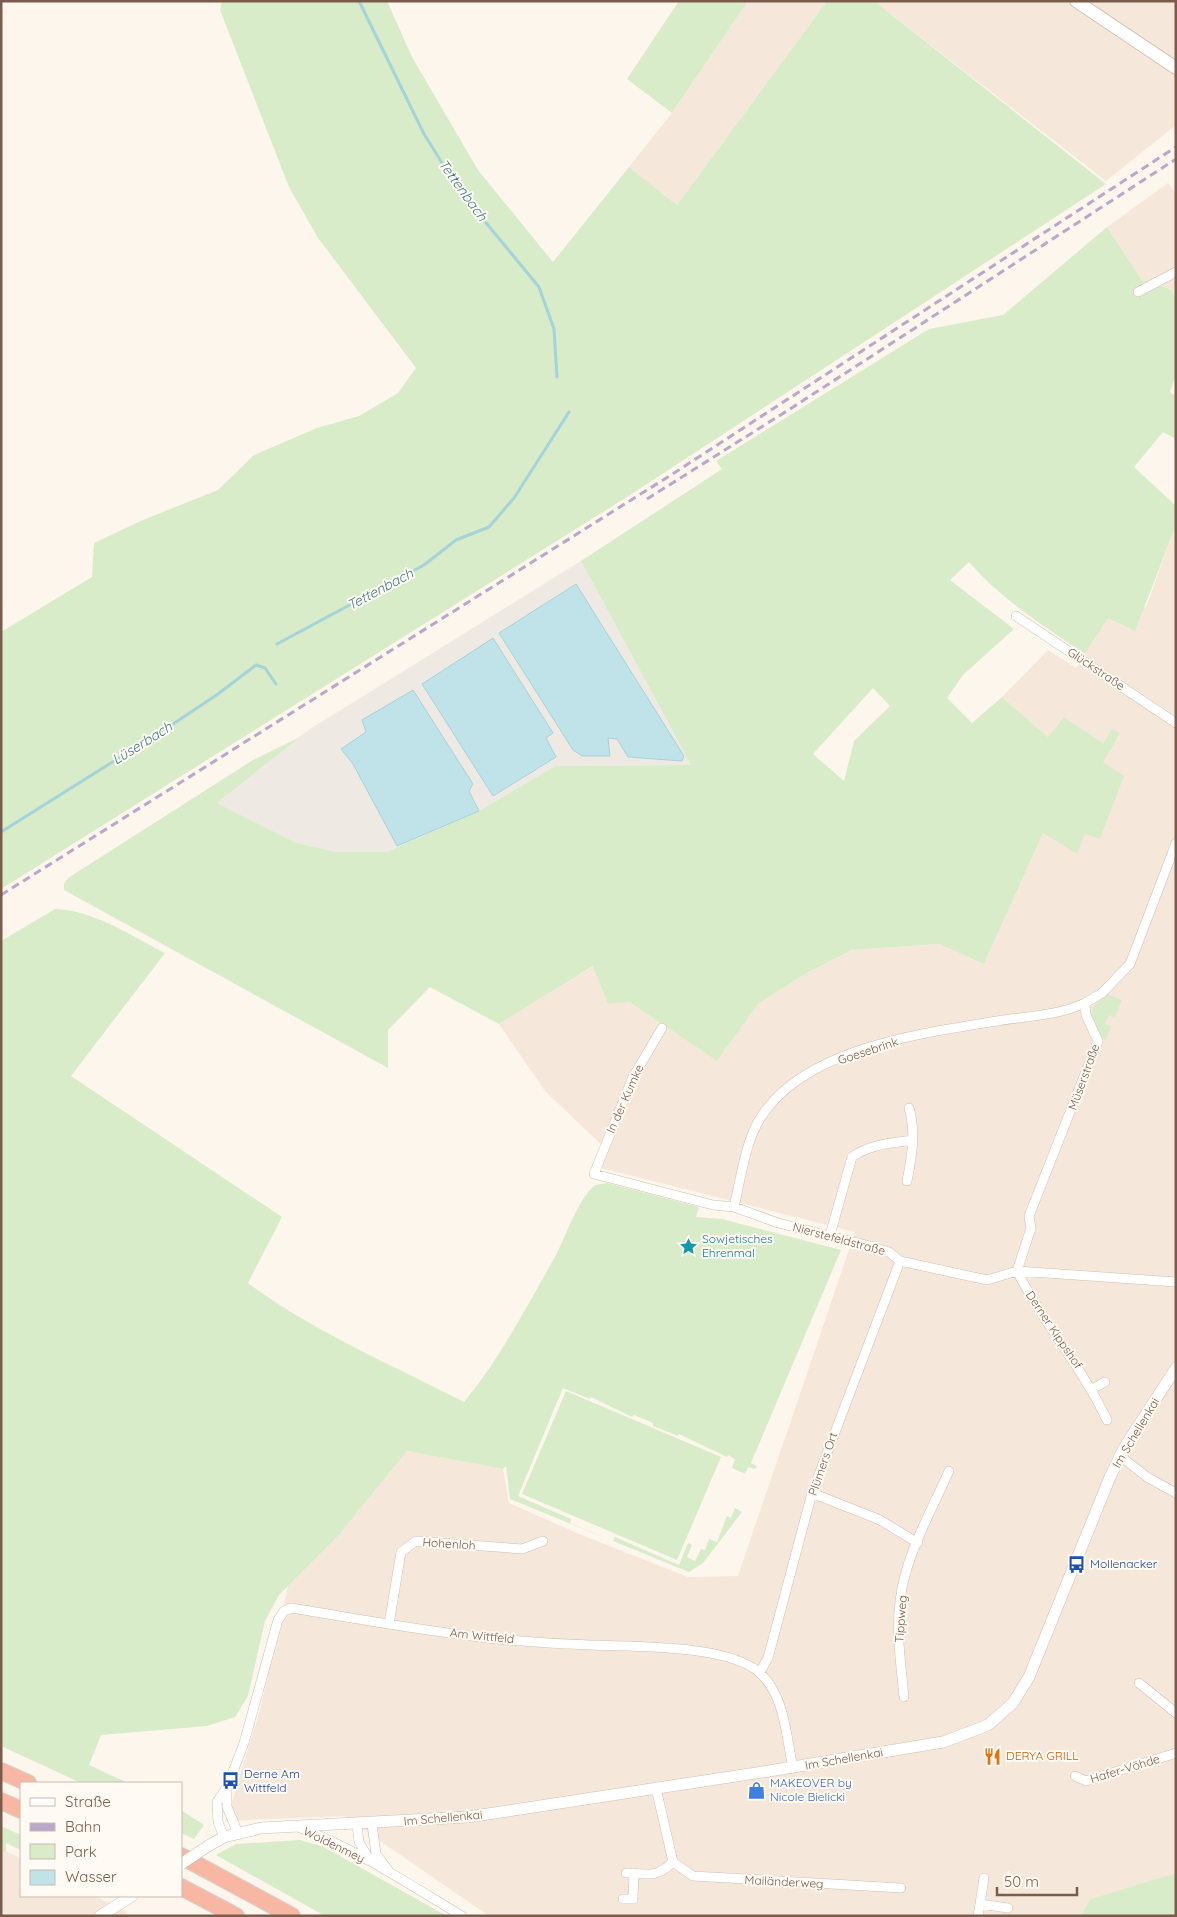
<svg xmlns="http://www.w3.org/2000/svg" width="1177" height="1917" font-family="Quicksand,sans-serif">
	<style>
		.residential { fill: #f5e8da }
		.industrial { fill: #efe9e4 }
		.green { fill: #d8ecc9; fill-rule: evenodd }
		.water { fill: #bfe3e8; stroke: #a5d3da }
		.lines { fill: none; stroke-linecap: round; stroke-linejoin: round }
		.stream { stroke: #a5d3da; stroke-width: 3 }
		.minor-casing { stroke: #d1beb0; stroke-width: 10 }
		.tertiary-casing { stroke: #d1beb0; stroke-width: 12 }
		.secondary-casing { stroke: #d6c0b0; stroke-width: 14 }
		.motorway-casing { stroke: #dad1cd; stroke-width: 18 }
		.minor { stroke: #fff; stroke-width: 9 }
		.tertiary { stroke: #fff; stroke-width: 11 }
		.secondary { stroke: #fff; stroke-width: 12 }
		.motorway { stroke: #f7b7a3; stroke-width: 16 }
		.rail { stroke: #b9a8c9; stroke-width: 3; stroke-dasharray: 8 5; stroke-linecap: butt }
		.tertiary-bridge-casing { stroke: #d1beb0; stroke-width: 12; stroke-linecap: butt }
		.tertiary-bridge { stroke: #fff; stroke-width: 11 }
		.labels { text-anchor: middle; stroke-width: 4; stroke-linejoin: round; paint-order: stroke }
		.street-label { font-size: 12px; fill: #7a5c4d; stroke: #fffaf3 }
		.culture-label { font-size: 12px; fill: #0d838f; stroke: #fffaf3; text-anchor: start }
		.transit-label { font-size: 12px; fill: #164399; stroke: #fffaf3; text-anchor: start }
		.food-label { font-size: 12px; fill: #c56008; stroke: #fffaf3; text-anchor: start }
		.shop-label { font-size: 12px; fill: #366cbe; stroke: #fffaf3; text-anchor: start }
		.water-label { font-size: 14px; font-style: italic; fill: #437c86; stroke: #fffaf3 }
	</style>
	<rect width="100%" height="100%" fill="#fdf6ec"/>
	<!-- residential -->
	<path class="residential" d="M748 1H827L677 205 629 167 672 113Z
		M874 1H1176V125L1106 181Z
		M1168 183 1176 194V298L1170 289 1142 280 1107 227Z
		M1176 525V1916H489L344 1816 226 1821 260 1710 288 1586 338 1536 407 1451 503 1469 509 1503 579 1534 688 1577 738 1576 855 1232 601 1168 608 1151 545 1091 499 1024 594 966 629 1002 717 1061 758 1004 805 974 852 950 939 944 984 964 1043 833 1085 834 1100 838 1102 762 1120 735 1112 730 1103 743 1064 717 1048 737 1002 697 1048 650 1076 668 1108 618 1146 607Z
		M6 1851 21 1858V1896H95L127 1912 126 1916H1V1853Z"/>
	<!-- industrial -->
	<path class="industrial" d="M581 561 691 765 555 766 479 811 387 852H336L297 843 217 803 307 731Z"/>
	<!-- green -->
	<path class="green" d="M222 1H387L412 57 478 170 553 262 629 167 677 205 827 1H874L1106 184 627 497 1 889V632L92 577 94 543 143 520 218 490 254 455 317 428 359 416 398 393 416 368 318 238 289 187 220 10Z
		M679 1H748L672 113 627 79Z
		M1107 227 1142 280 1170 289 1176 298V375L1170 392 1176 396V439L1163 432 1134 467 1176 506V525L1135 631 1108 618 1085 654C1044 626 1002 600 969 562L950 580 1014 629 963 675 947 698 972 723 1002 697 1048 737 1064 717 1103 743 1112 729 1120 734 1103 762 1124 776 1100 839 1085 834 1077 854 1043 833 984 964 939 944 852 950 805 974 758 1004 717 1061 629 1002 608 1004 593 966 499 1024 430 987 388 1030V1068L64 890V884L68 878 253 760 300 737 217 803 297 843 336 852H387L479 811 555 766 691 765 581 561 722 469 716 461 929 329 1003 315ZM873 688 890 706 854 741 844 781 813 754Z
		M55 909C94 910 131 936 165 953L71 1076 282 1217 248 1283C314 1332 391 1364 464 1402 500 1359 528 1304 556 1255 566 1236 577 1202 593 1187 596 1184 602 1184 607 1183L699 1207 696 1217 722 1219 841 1250 751 1463 757 1466 755 1469 748 1467 745 1474 732 1468 735 1459 728 1455 727 1457 679 1434 678 1436 653 1426V1423L634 1415 632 1417 591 1397 590 1399 563 1388 518 1496 571 1519 570 1523 613 1541 615 1537 679 1565 688 1543 692 1545 687 1557 695 1561 701 1549 705 1550 709 1539 717 1542 727 1516 731 1518 735 1508 742 1512 703 1563 689 1572 510 1499 506 1466 503 1469 407 1451 338 1536 279 1595 265 1621 248 1696 235 1717 207 1726 101 1735 89 1765 128 1783H81L1 1746V941Z
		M1107 994 1122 1000 1115 1017 1109 1015 1105 1024 1111 1026 1106 1040 1101 1038 1091 1016 1093 1007Z
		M566 1391 721 1457 677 1560 522 1494Z
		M181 1810 204 1825 194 1839 181 1833Z
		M1 1826 21 1835V1850L6 1843V1851L1 1853Z
		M300 1840 322 1846 447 1916H325L216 1855 236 1844Z
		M1176 1873V1916H1083L1082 1913 1091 1899Z"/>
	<!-- water -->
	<path class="water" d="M576 584 684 756 682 761 628 757 617 739 608 738 610 756H582L573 750 499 633Z
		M493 638 553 733 546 738 556 757 493 796 422 684Z
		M413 690 473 784 469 791 479 811 397 846 353 764 341 749 366 732 362 720Z"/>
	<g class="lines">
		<!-- stream -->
		<path class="stream" d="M359 1 424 134 459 190 539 287 554 329 557 377
			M277 644 424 565 456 540 489 527 514 498 569 412
			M1 832 173 724 218 694 256 665 265 668 276 684"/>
		<defs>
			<path id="minor" d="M1138 292 1176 272
				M1016 616 1176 723
				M662 1028 633 1077 594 1174 713 1205 734 1207 778 1223 870 1246 889 1252 900 1261 987 1280 1017 1271 1176 1282
				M907 1181C912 1156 916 1132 909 1108
				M734 1207C741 1178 745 1142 761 1117 805 1048 923 1033 997 1021 1027 1016 1057 1016 1085 1003
				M830 1235 852 1157C870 1144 892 1143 913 1140
				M1017 1271 1031 1228 1029 1216 1098 1041 1086 1015 1085 1003 1102 993 1130 964 1176 843
				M1017 1271C1043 1323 1082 1367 1107 1420
				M1092 1389 1105 1382
				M1120 1456 1147 1477 1176 1493
				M812 1493 880 1520 918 1543
				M389 1624 401 1552 416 1541 522 1549 543 1541
				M760 1672 768 1658 812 1493 900 1261
				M1139 1683 1176 1713
				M904 1697C901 1665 896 1633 900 1601 905 1556 931 1512 949 1471
				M1075 1776 1086 1781 1176 1753
				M227 1787V1807L238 1833
				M656 1788 673 1862 693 1876 901 1888
				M357 1824 359 1842 370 1861
				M372 1824 376 1854 388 1870
				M298 1827C356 1849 409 1884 462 1916
				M224 1837 218 1822 217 1802 227 1787 244 1743 278 1620 284 1611 291 1608C360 1619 428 1632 497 1639 528 1642 560 1644 591 1645 633 1647 728 1644 760 1673 785 1696 786 1736 793 1768
				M626 1873C647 1874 657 1878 673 1862
				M984 1878 980 1904 1008 1908
				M623 1899H633L634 1873
				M978 1916 980 1904"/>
			<path id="tertiary" d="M208 1846 224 1837 261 1828 468 1817 769 1771 943 1742 988 1725 1013 1703 1029 1677 1110 1477 1124 1448 1176 1368
				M100 1916 132 1896"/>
			<path id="secondary" d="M1076 1 1176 68"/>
			<path id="motorway" d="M1 1771 28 1783
				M1 1801 21 1810
				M181 1856 292 1916
				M181 1887 236 1916"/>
		</defs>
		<!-- minor casing -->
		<use href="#minor" class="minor-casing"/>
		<!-- tertiary casing -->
		<use href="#tertiary" class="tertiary-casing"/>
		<!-- secondary casing -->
		<use href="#secondary" class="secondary-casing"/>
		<!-- motorway casing -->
		<use href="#motorway" class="motorway-casing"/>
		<!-- minor -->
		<use href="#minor" class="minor"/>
		<!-- tertiary -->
		<use href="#tertiary" class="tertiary"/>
		<!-- secondary -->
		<use href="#secondary" class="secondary"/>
		<!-- motorway -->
		<use href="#motorway" class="motorway"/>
		<!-- rail -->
		<path class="rail" d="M647 499 790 409 1176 159
			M1 895 671 475 1176 147"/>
		<defs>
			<path id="tertiary-bridge" d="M181 1864 208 1846"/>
		</defs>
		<!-- tertiary-bridge casing -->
		<use href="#tertiary-bridge" class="tertiary-bridge-casing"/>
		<!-- tertiary-bridge -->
		<use href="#tertiary-bridge" class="tertiary-bridge"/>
	</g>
	<!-- icons -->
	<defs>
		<symbol id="sight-bare" viewBox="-9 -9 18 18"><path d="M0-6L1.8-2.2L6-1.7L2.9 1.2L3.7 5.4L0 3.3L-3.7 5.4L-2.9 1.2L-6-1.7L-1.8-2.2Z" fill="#0f9aa8" stroke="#fffaf3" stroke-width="2.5" paint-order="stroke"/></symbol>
		<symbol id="bus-bare" viewBox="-9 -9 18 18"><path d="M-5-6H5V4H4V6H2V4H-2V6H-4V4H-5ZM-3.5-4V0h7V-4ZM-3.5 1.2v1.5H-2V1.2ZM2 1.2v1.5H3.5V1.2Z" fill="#1a4fb4" stroke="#fffaf3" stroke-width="2.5" paint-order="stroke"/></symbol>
		<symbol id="restaurant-bare" viewBox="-9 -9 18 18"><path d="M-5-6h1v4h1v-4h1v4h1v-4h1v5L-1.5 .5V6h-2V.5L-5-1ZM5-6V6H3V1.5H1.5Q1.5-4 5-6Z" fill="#e8710a" stroke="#fffaf3" stroke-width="2.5" paint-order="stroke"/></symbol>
		<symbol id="shop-bare" viewBox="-9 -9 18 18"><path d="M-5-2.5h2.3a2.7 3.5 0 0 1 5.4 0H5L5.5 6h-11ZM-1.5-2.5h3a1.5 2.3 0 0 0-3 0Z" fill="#3f7fe0" stroke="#fffaf3" stroke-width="2.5" paint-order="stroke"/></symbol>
	</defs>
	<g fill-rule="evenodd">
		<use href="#sight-bare" x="676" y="1234" width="25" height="25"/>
		<use href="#bus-bare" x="1064" y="1552" width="25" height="25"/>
		<use href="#restaurant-bare" x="980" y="1744" width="25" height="25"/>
		<use href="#bus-bare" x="218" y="1768" width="25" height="25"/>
		<use href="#shop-bare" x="744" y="1778" width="25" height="25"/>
	</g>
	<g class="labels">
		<!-- street labels -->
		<g class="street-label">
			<text transform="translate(1096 669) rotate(34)" y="4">Glückstraße</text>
			<text transform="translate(868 1051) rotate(-18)" y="4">Goesebrink</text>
			<text transform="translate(1084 1077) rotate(-70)" y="4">Müserstraße</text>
			<text transform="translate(625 1099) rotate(-66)" y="4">In der Kumke</text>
			<text transform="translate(839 1239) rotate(15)" y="4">Nierstefeldstraße</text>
			<text transform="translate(1054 1330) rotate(56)" y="4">Derner Kippshof</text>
			<text transform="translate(1136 1433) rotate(-59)" y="4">Im Schellenkai</text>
			<text transform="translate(823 1464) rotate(-71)" y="4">Plümers Ort</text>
			<text transform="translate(449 1544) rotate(4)" y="4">Hohenloh</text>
			<text transform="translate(901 1619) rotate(-86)" y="4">Tippweg</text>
			<text transform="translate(482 1636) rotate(6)" y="4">Am Wittfeld</text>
			<text transform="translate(844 1759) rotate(-10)" y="4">Im Schellenkai</text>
			<text transform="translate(1125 1769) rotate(-17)" y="4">Hafer-Vöhde</text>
			<text transform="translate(443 1818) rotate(-5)" y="4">Im Schellenkai</text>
			<text transform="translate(334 1845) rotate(26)" y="4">Woldenmey</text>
			<text transform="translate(784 1882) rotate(3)" y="4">Mailänderweg</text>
		</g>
		<!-- culture labels -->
		<g class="culture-label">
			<text x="702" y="1243">Sowjetisches<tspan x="702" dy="14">Ehrenmal</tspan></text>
		</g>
		<!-- transit labels -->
		<g class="transit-label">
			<text x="1090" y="1568">Mollenacker</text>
			<text x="244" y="1778">Derne Am<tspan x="244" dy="14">Wittfeld</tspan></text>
		</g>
		<!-- food labels -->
		<g class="food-label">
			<text x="1006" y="1760">DERYA GRILL</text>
		</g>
		<!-- shop labels -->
		<g class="shop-label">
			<text x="770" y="1787">MAKEOVER by<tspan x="770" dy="14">Nicole Bielicki</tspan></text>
		</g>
		<!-- water labels -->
		<g class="water-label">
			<text transform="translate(463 190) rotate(54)" y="5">Tettenbach</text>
			<text transform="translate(380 589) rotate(-28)" y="5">Tettenbach</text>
			<text transform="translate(142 743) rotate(-32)" y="5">Lüserbach</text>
		</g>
	</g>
	<!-- border -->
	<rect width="1177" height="1917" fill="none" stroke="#7a5c4d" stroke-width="5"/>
	<!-- legend -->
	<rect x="20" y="1782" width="162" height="115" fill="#fffaf3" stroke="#cabbb1"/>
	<rect x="30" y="1798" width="25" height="8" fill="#ffffff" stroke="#cabbb1"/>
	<text x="65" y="1807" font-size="15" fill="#7a5c4d">Straße</text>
	<rect x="30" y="1823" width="25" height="8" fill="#b9a8c9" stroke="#cabbb1"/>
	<text x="65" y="1832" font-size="15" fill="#7a5c4d">Bahn</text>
	<rect x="30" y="1844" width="25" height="15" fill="#d8ecc9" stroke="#cabbb1"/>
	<text x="65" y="1857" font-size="15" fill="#7a5c4d">Park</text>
	<rect x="30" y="1870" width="25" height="15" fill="#bfe3e8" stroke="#cabbb1"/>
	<text x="65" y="1882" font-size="15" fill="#7a5c4d">Wasser</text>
	<!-- scale -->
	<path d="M997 1887v8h80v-8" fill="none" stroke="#7a5c4d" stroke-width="2.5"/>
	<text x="1004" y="1887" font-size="15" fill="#7a5c4d" stroke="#fffaf3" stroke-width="4" paint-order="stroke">50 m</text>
</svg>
